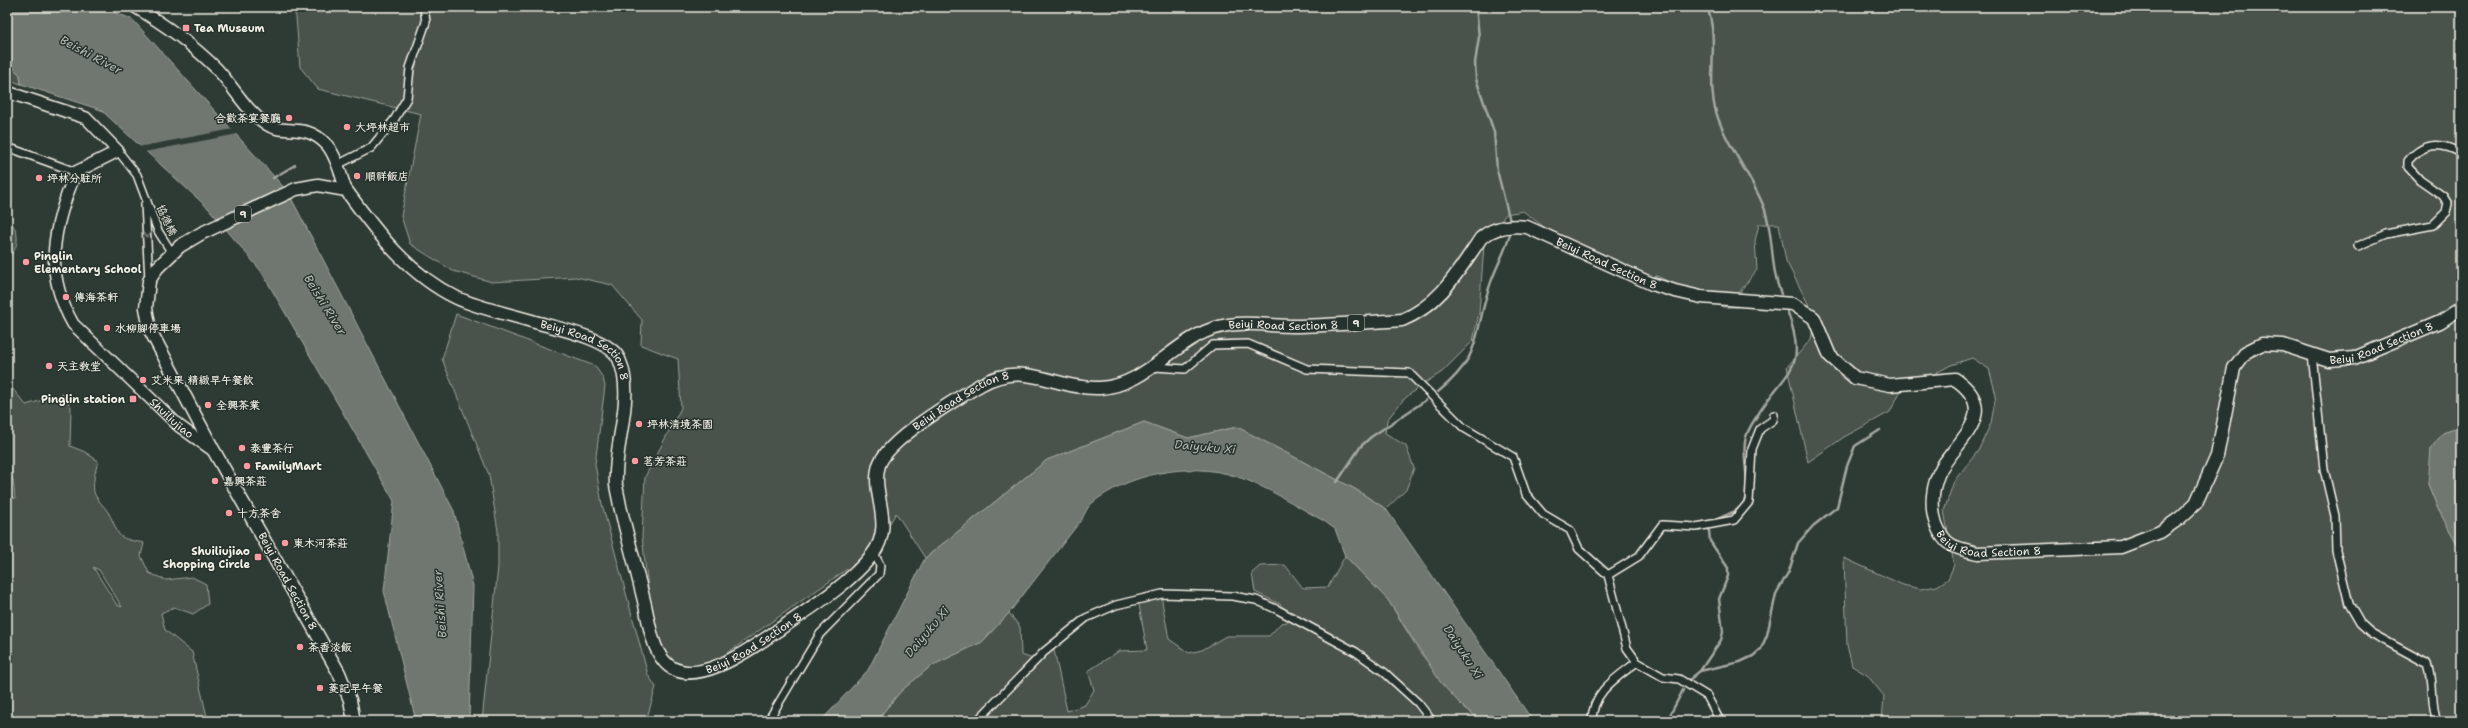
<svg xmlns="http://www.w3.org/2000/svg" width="2468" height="728" font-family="'Shantell Sans','LXGW WenKai TC',sans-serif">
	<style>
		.green { fill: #48524c; stroke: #9ea29a; fill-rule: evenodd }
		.water { fill: #6f7770; stroke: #a4a8a0 }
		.pier { fill: #2e3b34 }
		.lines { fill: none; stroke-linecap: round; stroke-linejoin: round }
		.stream { stroke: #a4a8a0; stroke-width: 2.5 }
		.street-casing { stroke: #f4f1e8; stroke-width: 10 }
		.secondary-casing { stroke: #f4f1e8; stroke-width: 14 }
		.primary-casing { stroke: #f4f1e8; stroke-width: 15 }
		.street { stroke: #26332d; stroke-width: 7 }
		.secondary { stroke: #26332d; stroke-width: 11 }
		.primary { stroke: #26332d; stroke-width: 12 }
		.oneway { stroke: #6e766e }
		.poi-dot { fill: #ff9aa2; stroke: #26332d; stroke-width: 1.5 }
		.labels { text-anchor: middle; stroke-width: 3; stroke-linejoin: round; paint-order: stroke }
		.shield { fill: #26332d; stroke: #b6b8b0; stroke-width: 1 }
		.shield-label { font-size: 10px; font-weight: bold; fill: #f4f1e8 }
		.poi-label { font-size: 11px; font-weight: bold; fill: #f4f1e8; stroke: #26332d; text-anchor: start }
		.street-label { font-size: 11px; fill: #f4f1e8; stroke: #26332d }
		.water-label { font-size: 12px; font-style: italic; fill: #b8bab2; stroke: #26332d }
	</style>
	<rect width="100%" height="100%" fill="#2e3b34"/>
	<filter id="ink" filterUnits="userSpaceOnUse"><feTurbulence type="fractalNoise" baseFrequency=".025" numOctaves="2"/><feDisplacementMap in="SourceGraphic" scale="8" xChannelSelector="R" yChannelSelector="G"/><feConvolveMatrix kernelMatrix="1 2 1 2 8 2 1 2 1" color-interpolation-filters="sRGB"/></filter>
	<g filter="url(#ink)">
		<!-- green -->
		<path class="green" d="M292 7H2461V427L2443 433 2428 484 2438 509 2461 551V721H1882L1884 696 1867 675 1852 666 1847 645 1844 558 1903 585 1921 589 1937 586 1948 579 1954 565 1944 511 1954 481 1978 451 1991 423 1996 395 1989 369 1972 358 1951 365 1926 378 1905 382 1890 412 1844 437 1808 462 1787 367 1811 339 1815 317 1786 261 1779 224H1759L1755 241 1757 270 1741 290 1738 307H1723L1657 276 1630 281 1565 243 1523 211 1506 214 1484 245 1479 313 1473 341 1442 372 1420 386 1403 400 1387 420 1385 433 1406 446 1414 468 1406 490 1386 509 1355 489 1237 427 1188 438 1144 422 1047 460 925 558 896 513 873 551 707 667 684 672 664 660 651 615 642 536 645 477 681 408 678 359 641 345 642 320 612 285 576 277 492 282 453 271 410 244 401 216 421 114 318 89 300 67 296 17Z
			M7 62 20 75 21 84 7 79Z
			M7 220C21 228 20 250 7 258Z
			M456 314 595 366 603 378 605 386 595 464 602 504 648 675 656 687 646 721H482L498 567V531L489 475 442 359Z
			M7 370 11 387 26 405 63 394 71 407 70 446 85 452 98 461C96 470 91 486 95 495 98 501 104 506 108 512 122 537 112 537 144 543L141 556 149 573 166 580 192 577 206 584 208 604 193 614 174 607 161 613 165 630 192 652 208 721H7V493L15 499 13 479 7 476ZM93 567 99 570 122 607 117 605Z
			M1345 556 1388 600 1419 651 1463 707 1482 721H876L901 691 931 666 982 642 1009 613 1020 627 1021 655 1036 660 1054 650 1067 711 1085 705 1094 690 1088 671 1119 651 1147 650 1138 599 1161 596 1169 639 1189 653 1202 650 1226 636H1269L1281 623 1293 621 1280 604 1255 592 1252 573 1260 566 1285 565 1303 588 1328 587Z"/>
		<!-- water -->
		<path class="water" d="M7 7H100L132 19 288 192 454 511 473 586 469 721H416L384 591 394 501 261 271 209 209 101 110 21 84 20 75 7 62Z
			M1144 422 1188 438 1237 427 1355 489 1386 509 1533 721H1482L1463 707 1441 683 1388 600 1345 556 1335 529 1324 521C1296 506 1265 485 1235 476 1189 461 1127 474 1091 504 1087 508 1084 515 1082 519L1009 613 982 642 931 666 901 691 876 721H821L868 670 925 558 1047 460Z
			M2461 427V551L2438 509 2428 484 2431 448 2443 433Z"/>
		<!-- pier -->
		<path class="pier" d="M233 129 238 134 144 152 138 147Z"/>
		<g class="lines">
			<!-- stream -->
			<path class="stream" d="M1476 7 1479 37 1475 63 1476 79 1494 132 1497 170 1510 221
				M1707 7C1720 40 1706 78 1716 112 1727 148 1753 176 1765 210 1774 238 1770 267 1781 294
				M273 178 295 165
				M1438 392C1483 355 1473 337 1489 288 1495 268 1506 251 1511 231
				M1337 482 1361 446 1371 437 1426 400
				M1715 521C1723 514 1737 514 1743 504 1753 484 1740 458 1746 437 1748 430 1753 422 1757 416 1785 369 1810 372 1787 310
				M1700 671 1721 640 1723 632 1719 599 1728 576V568L1710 541 1709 531
				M1689 680 1700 671 1740 662 1753 656 1761 649 1767 635 1776 594 1789 571 1798 543 1813 526 1837 507 1847 466 1855 446 1880 430
				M1667 721 1683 690"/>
			<defs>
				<path id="street" d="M7 147 76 172
					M118 151 137 175 158 231 172 253
					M337 165 371 148 394 120 407 98 410 68 426 22 424 7
					M145 204 149 280
					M2358 246 2386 234 2433 225 2446 212 2448 204 2443 196 2420 180 2408 167V161C2423 143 2440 141 2461 153
					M2312 354 2324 469 2335 516 2336 550 2349 604 2360 623 2371 633 2428 664C2435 683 2430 702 2437 721
					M1155 367 1185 369 1213 345 1248 344 1307 369 1409 373 1464 428 1513 457 1526 494 1543 514 1570 530 1579 549 1608 575 1627 648 1637 662 1663 677 1679 679 1707 696 1720 721
					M1608 575 1639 556 1662 525 1696 527 1734 520 1749 502 1752 449 1760 429 1773 420 1774 415
					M768 721 820 634 879 574 880 565 874 553
					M977 721 1044 652 1086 618 1116 605 1162 594 1232 596 1256 600 1278 610 1356 652 1384 672 1418 703 1432 721
					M1592 721C1592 692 1616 678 1637 662"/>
				<g id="secondary">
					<path d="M135 7C164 24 193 45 217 69 234 87 245 110 266 124 283 136 305 121 327 145 337 157 341 176 346 190"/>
					<path id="s1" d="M7 92 86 118 118 151 76 172C53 226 43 271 73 324L179 426 214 451"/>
				</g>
				<g id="primary">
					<path id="s2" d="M354 721 350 700 339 673 214 451 150 330 146 308 149 281 157 268 180 246 202 233 296 189 318 185 346 190C377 233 409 275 457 298 481 309 510 314 535 322 556 328 609 338 619 359 636 398 613 444 616 485 617 492 619 499 620 506 628 539 637 572 645 605 649 623 652 647 664 661 692 695 759 643 784 626 815 605 849 584 872 555 896 524 870 494 879 465 888 439 955 400 980 385 1026 359 1055 390 1100 388 1149 385 1174 338 1219 327 1245 320 1273 327 1300 326 1334 325 1368 322 1402 320 1441 304 1458 271 1481 238 1494 227 1510 225 1527 227L1652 284 1675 291 1701 297 1793 304 1814 318 1830 356 1855 378 1890 385 1955 379C2000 410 1961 437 1942 467 1932 484 1930 506 1936 524 1945 547 1955 548 1978 553L2121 547 2160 532 2180 518 2196 503 2217 456 2234 368 2246 352 2262 344 2283 345 2329 360 2354 358 2440 322 2461 308"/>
				</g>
			</defs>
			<!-- street casing -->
			<use href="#street" class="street-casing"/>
			<!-- secondary casing -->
			<use href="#secondary" class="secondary-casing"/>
			<!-- primary casing -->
			<use href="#primary" class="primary-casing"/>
			<!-- street -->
			<use href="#street" class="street"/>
			<!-- secondary -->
			<use href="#secondary" class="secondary"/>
			<!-- primary -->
			<use href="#primary" class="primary"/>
		</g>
		<!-- one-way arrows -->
		<defs><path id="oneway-chevron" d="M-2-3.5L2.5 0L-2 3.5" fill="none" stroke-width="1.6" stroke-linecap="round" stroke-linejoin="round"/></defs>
		<use class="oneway" href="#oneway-chevron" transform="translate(147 235) rotate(87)"/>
	</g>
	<!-- markers -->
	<g class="poi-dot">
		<rect x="182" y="24" width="8" height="8" rx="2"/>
		<circle cx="289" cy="118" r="4"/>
		<circle cx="347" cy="127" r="4"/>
		<circle cx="357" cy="176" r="4"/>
		<circle cx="39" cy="178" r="4"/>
		<circle cx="26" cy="262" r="4"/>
		<circle cx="66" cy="297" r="4"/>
		<circle cx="107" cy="328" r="4"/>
		<circle cx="49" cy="366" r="4"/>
		<circle cx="143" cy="380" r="4"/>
		<rect x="129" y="395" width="8" height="8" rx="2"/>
		<circle cx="208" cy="405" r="4"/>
		<circle cx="639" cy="424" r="4"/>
		<circle cx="242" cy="448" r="4"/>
		<circle cx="635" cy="461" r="4"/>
		<circle cx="247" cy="466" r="4"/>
		<circle cx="215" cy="481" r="4"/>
		<circle cx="229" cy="513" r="4"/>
		<circle cx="285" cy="543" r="4"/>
		<rect x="254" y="553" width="8" height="8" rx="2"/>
		<circle cx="300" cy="647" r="4"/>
		<circle cx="320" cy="688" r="4"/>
	</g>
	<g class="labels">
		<!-- shield labels -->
		<g class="shield">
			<rect x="235" y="206" width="16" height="16" rx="3"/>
			<rect x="1348" y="315" width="16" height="16" rx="3"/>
		</g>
		<g class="shield-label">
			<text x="243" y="218">9</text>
			<text x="1356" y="327">9</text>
		</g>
		<!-- poi labels -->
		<g class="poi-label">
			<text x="194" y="32">Tea Museum</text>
			<text x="281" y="122" text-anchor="end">合歡茶宴餐廳</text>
			<text x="355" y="131">大坪林超市</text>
			<text x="365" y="180">順祥飯店</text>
			<text x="47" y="182">坪林分駐所</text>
			<text x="34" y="260">Pinglin<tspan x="34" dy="13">Elementary School</tspan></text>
			<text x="74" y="301">傳海茶軒</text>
			<text x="115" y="332">水柳腳停車場</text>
			<text x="57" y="370">天主教堂</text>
			<text x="151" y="384">艾米果 精緻早午餐飲</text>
			<text x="125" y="403" text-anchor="end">Pinglin station</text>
			<text x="216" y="409">全興茶業</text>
			<text x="647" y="428">坪林清境茶園</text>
			<text x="250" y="452">泰豐茶行</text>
			<text x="643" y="465">茗芳茶莊</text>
			<text x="255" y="470">FamilyMart</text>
			<text x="223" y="485">嘉興茶莊</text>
			<text x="237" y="517">十方茶舍</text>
			<text x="293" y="547">東木河茶莊</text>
			<text x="250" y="555" text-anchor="end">Shuiliujiao<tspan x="250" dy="13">Shopping Circle</tspan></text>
			<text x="308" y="651">茶香淡飯</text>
			<text x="328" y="692">菱記早午餐</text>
		</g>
		<!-- street labels -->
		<g class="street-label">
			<text transform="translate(167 220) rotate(65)" y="4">協德橋</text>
			<text dy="4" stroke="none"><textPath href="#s2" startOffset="2528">Beiyi Road Section 8</textPath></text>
			<text dy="4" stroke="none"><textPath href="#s2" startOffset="2157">Beiyi Road Section 8</textPath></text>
			<text dy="4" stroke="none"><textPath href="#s2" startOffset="3676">Beiyi Road Section 8</textPath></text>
			<text dy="4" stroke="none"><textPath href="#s2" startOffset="1018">Beiyi Road Section 8</textPath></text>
			<text dy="4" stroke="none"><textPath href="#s2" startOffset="1810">Beiyi Road Section 8</textPath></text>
			<text dy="4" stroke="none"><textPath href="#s1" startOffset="471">Shuiliujiao</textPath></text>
			<text dy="4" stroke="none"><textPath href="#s2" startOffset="3149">Beiyi Road Section 8</textPath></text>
			<text transform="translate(288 581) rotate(61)" y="4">Beiyi Road Section 8</text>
			<text dy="4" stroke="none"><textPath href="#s2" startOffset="1462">Beiyi Road Section 8</textPath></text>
		</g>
		<!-- water labels -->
		<g class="water-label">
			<text transform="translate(91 55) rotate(28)" y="4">Beishi River</text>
			<text transform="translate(325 305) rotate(58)" y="4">Beishi River</text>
			<text transform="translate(1205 447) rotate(5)" y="4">Daiyuku Xi</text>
			<text transform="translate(440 604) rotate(-94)" y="4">Beishi River</text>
			<text transform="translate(927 632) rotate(-50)" y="4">Daiyuku Xi</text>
			<text transform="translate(1463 652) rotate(57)" y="4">Daiyuku Xi</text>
		</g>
	</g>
	<!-- margin -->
	<rect width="2468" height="728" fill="none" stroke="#26332d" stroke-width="24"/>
	<rect x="12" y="12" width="2444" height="704" fill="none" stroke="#f4f1e8" stroke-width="1.5" filter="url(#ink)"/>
</svg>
